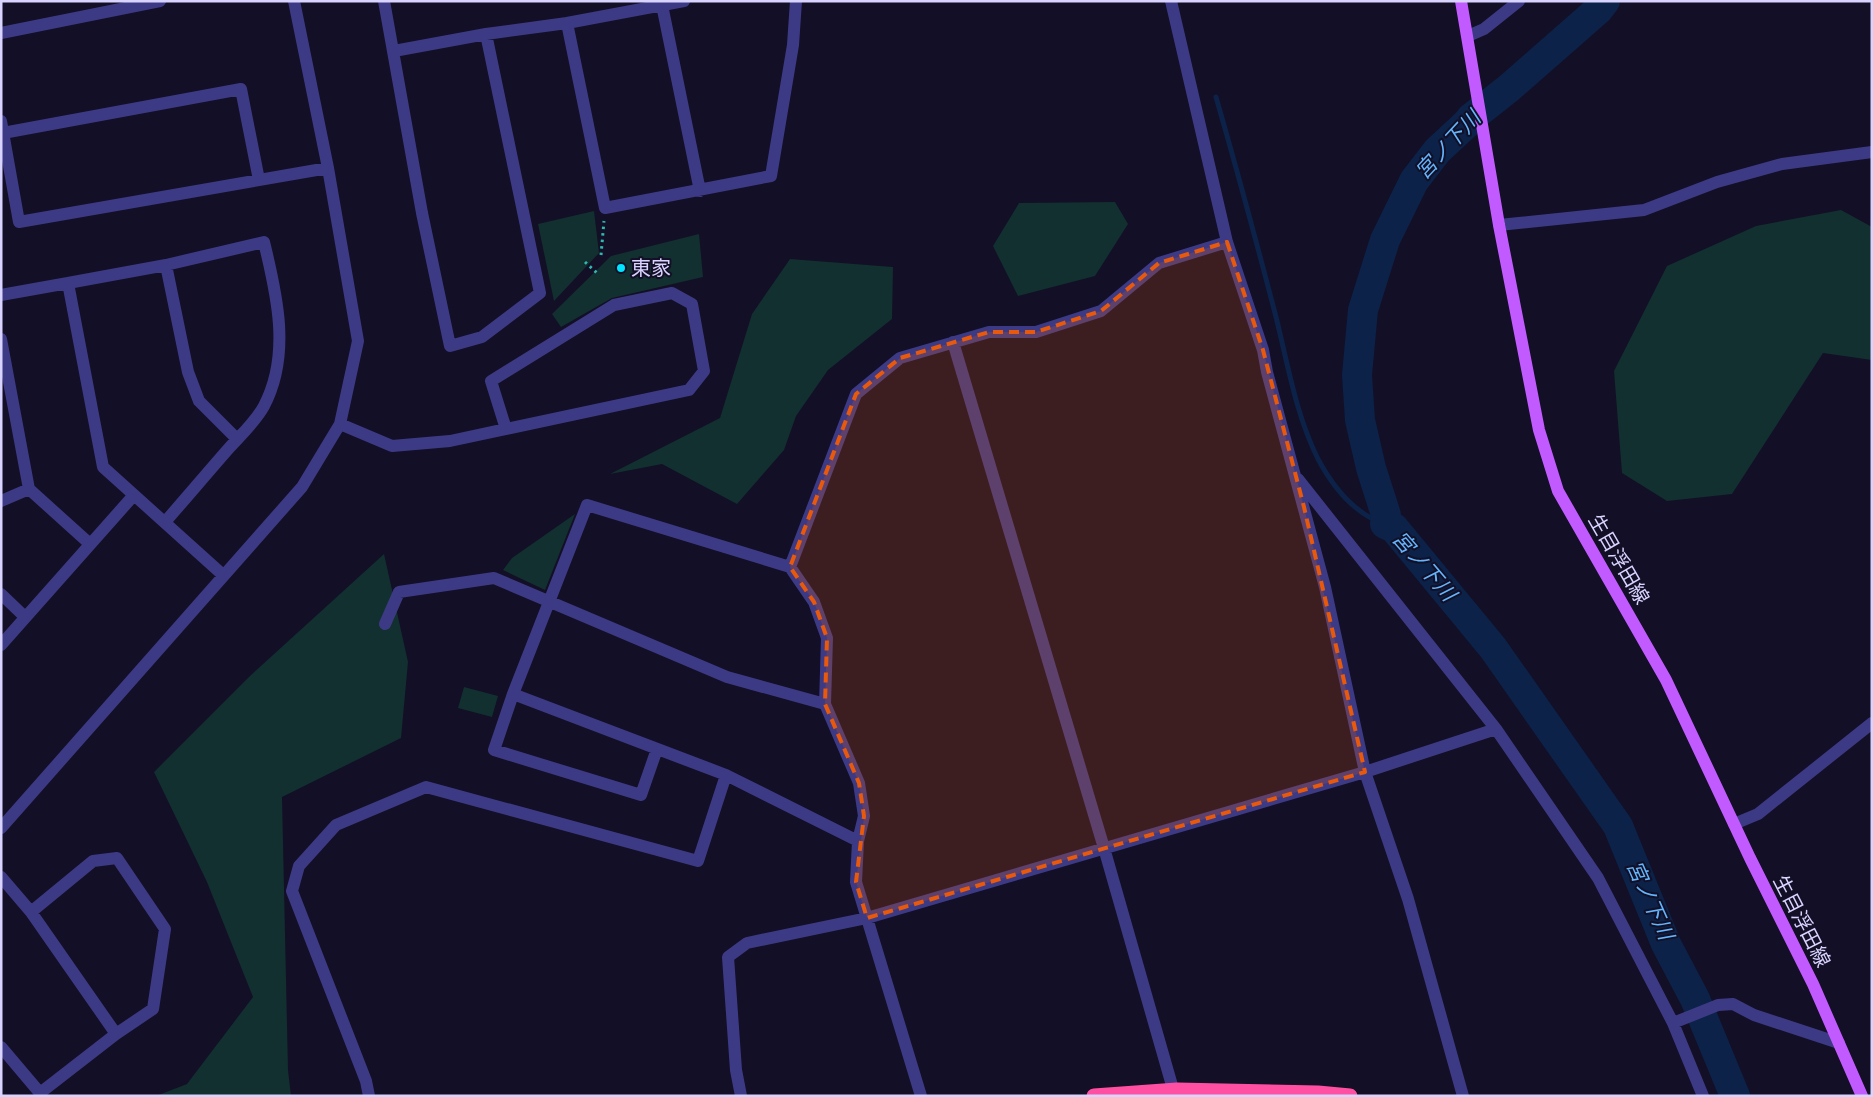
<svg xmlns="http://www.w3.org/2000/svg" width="1873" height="1097" font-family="'Alegreya Sans','Noto Sans JP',sans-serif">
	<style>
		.green { fill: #12302f }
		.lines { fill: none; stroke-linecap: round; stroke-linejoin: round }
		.stream { stroke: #0c2248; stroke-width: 5 }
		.river { stroke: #0c2248; stroke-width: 30 }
		.path { stroke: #2fb8b0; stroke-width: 3; stroke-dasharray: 2.5 4; stroke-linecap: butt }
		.minor { stroke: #3d3a85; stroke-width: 12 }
		.major { stroke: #c25bff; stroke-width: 12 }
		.highway-bridge { stroke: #ff4fa3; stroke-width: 15 }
		.marked { fill: #e8590c; fill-opacity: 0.2; stroke: #e8590c; stroke-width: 4; stroke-dasharray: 10 6; stroke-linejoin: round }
		.poi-dot { fill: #00e5ff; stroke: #130f26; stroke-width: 2 }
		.labels { text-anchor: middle; stroke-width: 4; stroke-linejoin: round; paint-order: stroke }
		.poi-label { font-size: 20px; fill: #d9d4ff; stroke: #130f26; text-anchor: start }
		.street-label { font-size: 20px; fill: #d9d4ff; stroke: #130f26 }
		.water-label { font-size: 21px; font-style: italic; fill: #62b6ff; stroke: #130f26 }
	</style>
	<rect width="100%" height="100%" fill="#130f26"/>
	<!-- green -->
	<path class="green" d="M1115 202 1128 224 1095 276 1018 296 993 246 1019 203Z
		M1841 210 1872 227V360L1823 353 1732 494 1667 501 1622 473 1614 371 1667 266 1756 226Z
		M594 211 599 253 554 301 538 224Z
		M699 234 703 277 612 298 561 327 552 314 611 256Z
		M790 259 893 267 892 319 828 370 796 416 784 450 737 504 662 464 610 474 720 418 752 314Z
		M575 514 545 590 503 570 512 558Z
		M384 554 408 662 401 738 282 797 288 1070 291 1096H156L187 1084 253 997 207 882 154 772 250 676Z
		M464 687 498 696 492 717 458 708Z"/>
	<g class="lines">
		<!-- stream -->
		<path class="stream" d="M1216 97C1237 170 1257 244 1276 317 1288 365 1296 415 1318 459 1333 487 1354 514 1385 524"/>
		<!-- river -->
		<path class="river" d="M1605 1 1598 10 1509 88 1471 118 1466 124 1437 151 1414 181 1385 240 1363 310 1357 375 1360 420 1371 468 1386 515 1385 524 1394 528 1493 648 1618 826 1666 944 1695 999 1735 1096"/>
		<!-- path -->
		<path class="path" d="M601 255 604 221
			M585 262 597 273"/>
		<!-- minor -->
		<path class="minor" d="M384 1 422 213 450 346 482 337 540 293 486 34
			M1171 1 1227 242 1263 350 1267 372 1325 587 1365 772 1408 899 1463 1096
			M662 5 700 191
			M567 23 605 208 771 176 793 45 796 1
			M1 33 160 1
			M1468 36 1484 29 1519 1
			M394 51 486 34 567 23 684 1
			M1 121 19 222 328 168
			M3 133 241 89 259 180
			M1499 225 1644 210 1717 182 1782 164 1872 152
			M166 265 188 372 199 401 237 439
			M1 295 68 283
			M1 339 29 489 90 544
			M953 342 1104 848 1175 1096
			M340 424 392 446 450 441 689 390 704 371 692 304 672 293 614 305 491 381 506 429
			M1298 479 1496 729 1598 878 1673 1023 1703 1096
			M1 501 29 489
			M165 522C187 497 208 472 230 447 241 435 256 421 264 406 291 355 277 295 264 242L166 265 68 283 103 467 223 575
			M790 567 856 394 900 358 989 332H1036L1101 311 1159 263 1227 242
			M1 594 25 617
			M385 624 399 592 494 578 727 677 825 704
			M1 645 134 495
			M513 694 726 775 858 841
			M657 749 641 795 494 750 513 694 587 505 790 567 814 602 827 638 825 704 859 783 864 816 858 841 856 882 921 1096
			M1734 824 1758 814 1872 723
			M1 828 302 487 340 424 358 341 328 168 294 1
			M1 877 31 912 116 1034
			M1673 1023 1718 1005 1733 1004 1754 1015 1839 1043
			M1 1047 40 1093 116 1034 153 1009 165 929 117 858 93 861 31 912
			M369 1096 366 1081 292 891 299 866 336 825 426 787 698 861 726 775
			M741 1096 736 1070 728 957 747 943 867 918 1365 772 1496 729"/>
		<!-- major -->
		<path class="major" d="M1461 1 1499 225 1539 430 1558 491 1666 680 1750 858 1813 984 1862 1096"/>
		<!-- highway-bridge -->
		<path class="highway-bridge" d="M1094 1096 1177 1090 1318 1093 1350 1096"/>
	</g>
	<!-- marked area -->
	<path class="marked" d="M1227 242 1263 350 1304 507 1365 772 867 918 856 882 864 816 859 783 825 704 827 638 814 602 790 567 856 394 900 358 989 332H1036L1101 311 1159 263Z"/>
	<!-- markers -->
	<circle class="poi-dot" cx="621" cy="268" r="5"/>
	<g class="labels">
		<!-- poi labels -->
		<g class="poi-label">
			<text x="631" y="275">東家</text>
		</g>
		<!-- street labels -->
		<g class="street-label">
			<text transform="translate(1619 559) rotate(60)" y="7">生目浮田線</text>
			<text transform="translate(1802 921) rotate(63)" y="7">生目浮田線</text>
		</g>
		<!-- water labels -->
		<g class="water-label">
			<text transform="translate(1448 145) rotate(-47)" y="7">宮ノ下川</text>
			<text transform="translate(1424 566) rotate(49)" y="7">宮ノ下川</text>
			<text transform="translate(1650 900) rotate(66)" y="7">宮ノ下川</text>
		</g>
	</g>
	<!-- border -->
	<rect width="1873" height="1097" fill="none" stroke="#d9d4ff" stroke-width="5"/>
</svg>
